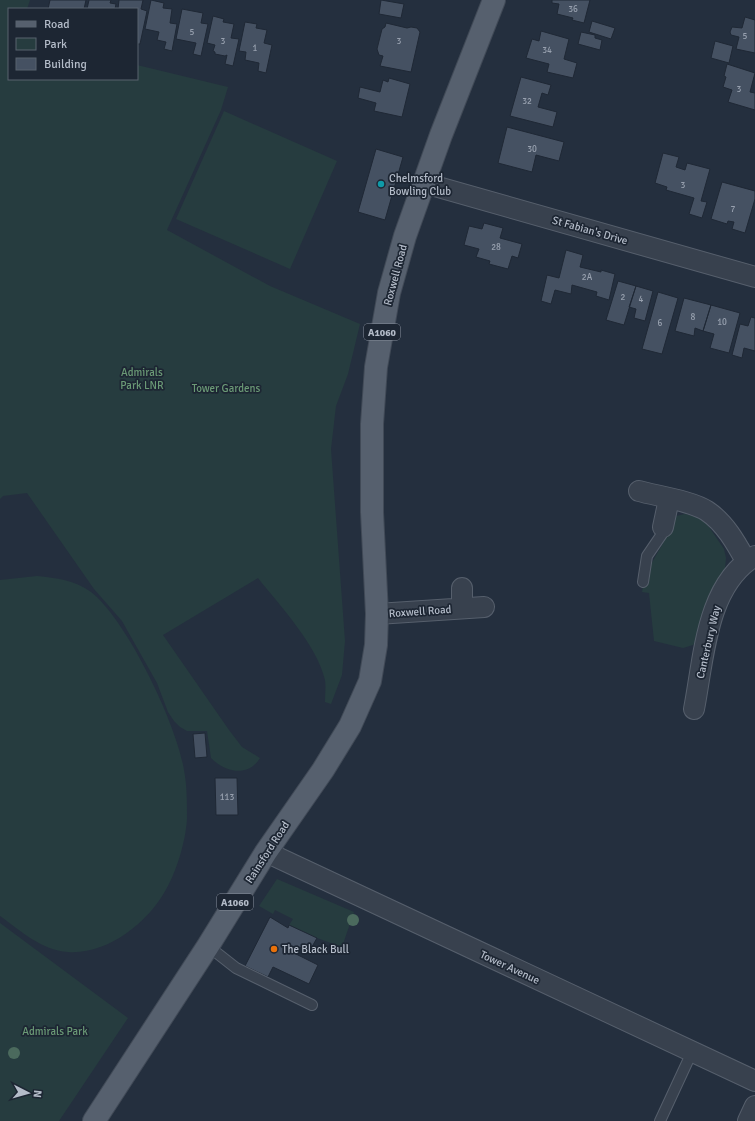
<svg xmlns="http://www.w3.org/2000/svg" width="755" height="1121" font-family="Signika,sans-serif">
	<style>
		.green { fill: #263c3f }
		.building { fill: #455162; stroke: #1f2835 }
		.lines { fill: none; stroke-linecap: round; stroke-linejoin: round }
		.service-casing { stroke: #565f6c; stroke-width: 12 }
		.minor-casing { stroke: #565f6c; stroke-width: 22 }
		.primary-casing { stroke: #414a57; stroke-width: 24 }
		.service { stroke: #38414e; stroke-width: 10 }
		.minor { stroke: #38414e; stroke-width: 20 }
		.primary { stroke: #56606e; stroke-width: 22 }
		.tree { fill: #4b6a5d }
		.culture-dot { fill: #0f9aa8; stroke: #1d2633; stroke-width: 1.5 }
		.food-dot { fill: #e8710a; stroke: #1d2633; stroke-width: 1.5 }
		.labels { text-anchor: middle; stroke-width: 3.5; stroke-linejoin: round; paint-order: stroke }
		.number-label { font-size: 9px; fill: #98a1af }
		.shield { fill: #1d2633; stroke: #878f9c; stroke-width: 1 }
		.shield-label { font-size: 10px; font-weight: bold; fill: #b4bcc9 }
		.poi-label { font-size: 11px; fill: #b4bcc9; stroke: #1d2633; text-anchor: start }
		.street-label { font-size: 11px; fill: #b4bcc9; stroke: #1d2633 }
		.park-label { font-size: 11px; fill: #6b9a76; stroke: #1d2633 }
	</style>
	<rect width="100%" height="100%" fill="#242f3e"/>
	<!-- green -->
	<path class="green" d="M0 0H30L27 9H9V79H137V65L228 87 221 110 167 230 270 286 360 324 348 374 336 406 331 449 345 641 342 675 331 704 325 702C325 695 326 687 325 680 317 645 280 606 258 578L163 635 229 730 242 747 260 758C248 778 225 772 211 758L207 731H187L180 727 174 721 168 712 157 683 122 621 94 589 27 493 3 496 0 499Z
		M224 111 337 161 290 269 176 219Z
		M685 514 701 518 709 527 724 549 726 558 725 568 710 596 696 641 693 645 683 648 654 641 649 593 642 592 644 581 649 568 667 536 676 516Z
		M37 576C56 578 75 580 91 592 127 620 177 725 184 770 187 785 187 803 187 818 186 841 176 874 164 893 146 924 106 955 68 952 41 950 21 931 0 916V580Z
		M277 879 354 912 342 947 317 938 289 925 293 919 275 910 273 914 259 906Z
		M0 923 128 1018 59 1121H0Z"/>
	<!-- building -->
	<path class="building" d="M50 0H86L84 9H48Z
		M89 0H111L110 3 116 4 115 9H87Z
		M119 0H143L141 9 147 11 140 44H137V9H118Z
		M151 0 164 3 163 8 172 9 170 23 177 24 172 51 164 49 166 42 157 40 159 32 145 29Z
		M381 0 404 4 401 18 379 14Z
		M552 0H590L584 23 572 20 573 18 557 14 559 4 552 3Z
		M182 9 203 13 201 23 208 24 201 56 193 54 196 43 176 39Z
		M213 16 224 19 223 22 234 24 231 38 239 39 233 66 225 64 227 55 225 56 215 54V52L213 51 215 45 207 43Z
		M745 17 755 20V53L736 49 739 37 731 35 730 32 732 27 742 28Z
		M592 21 615 28 611 39 589 32Z
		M245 22 257 24 256 28 267 30 264 43 272 45 266 73 258 71 259 63 245 60 246 52 239 51Z
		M386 23 407 28 411 27 417 28 420 32 411 72 380 66 383 56 379 55 377 49 382 29 385 27Z
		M541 31 569 39 564 59 577 63 573 78 547 72 549 64 526 58 532 39 539 41Z
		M581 32 595 35V38L602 40 600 50 578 44Z
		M715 41 733 46 729 63 711 58Z
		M727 64 755 73 750 92 755 93V110L728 102 732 90 723 87 726 77 724 76Z
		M521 77 551 85 548 95 542 93 538 107 557 112 553 127 510 116Z
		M389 78 410 84 402 117 374 111 376 103 358 98 360 87 380 92 383 80 388 82Z
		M507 127 564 142 559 161 536 155 532 172 498 163Z
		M376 149 403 157 385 220 358 212Z
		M663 153 679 157 676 167 685 170 687 163 710 169 701 201 707 202 702 218 689 214 694 198 666 190 667 187 655 183Z
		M722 182 755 191V199L745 233 732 229 734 222 728 221 727 224 711 219Z
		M484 223 503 228 500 238 522 244 518 258 512 256 508 269 489 264 490 261 476 257 479 249 464 245 469 226 482 229Z
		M566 250 583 255 580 267 601 272V270L615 274 609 300 596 296 597 292 572 285 571 294 555 290 551 304 541 301 547 275 559 278Z
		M618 281 636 286 624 325 606 320Z
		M636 286 653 291 645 321 634 318 636 309 629 307Z
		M658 292 678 298 662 354 642 349Z
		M684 298 711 305 703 331 695 328 694 336 675 331Z
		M711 305 740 313 729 353 710 348 714 334 703 331Z
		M751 317 755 318V351L744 348 742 358 732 355 740 324 748 326Z
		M205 733 207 757 195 758 193 734Z
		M215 778H237L238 815H216Z
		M270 917 288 928 289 925 317 938 309 952 297 946 294 953 318 965 309 984 273 967 268 977 245 966Z"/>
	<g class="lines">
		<defs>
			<path id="service" d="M643 582 647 556 662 534 663 527
				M208 946 236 968 312 1005
				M660 1121 692 1052"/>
			<path id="minor" d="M424 183 755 277
				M639 491C657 496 692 501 707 511 725 523 736 543 746 561
				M663 527 669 499
				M462 588V608
				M377 614 484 607
				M694 709C704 658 706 585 755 556
				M266 852 755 1081
				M748 1121 755 1106"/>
			<path id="primary" d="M94 1121 208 946 266 852 323 770 350 726 370 681 376 645 377 614 372 512V424L376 367 389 293 405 236 441 135 494 0"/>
		</defs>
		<!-- service casing -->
		<use href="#service" class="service-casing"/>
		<!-- minor casing -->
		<use href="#minor" class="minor-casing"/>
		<!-- primary casing -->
		<use href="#primary" class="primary-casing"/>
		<!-- service -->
		<use href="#service" class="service"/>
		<!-- minor -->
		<use href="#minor" class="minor"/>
		<!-- primary -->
		<use href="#primary" class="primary"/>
	</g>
	<!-- trees -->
	<g class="tree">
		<circle cx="353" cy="920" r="6"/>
		<circle cx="14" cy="1053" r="6"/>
	</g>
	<!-- markers -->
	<circle class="culture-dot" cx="381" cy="184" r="4"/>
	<circle class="food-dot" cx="274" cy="949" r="4"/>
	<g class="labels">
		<!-- number labels -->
		<g class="number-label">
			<text x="573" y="12">36</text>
			<text x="192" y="35">5</text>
			<text x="745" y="39">5</text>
			<text x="223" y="44">3</text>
			<text x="399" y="44">3</text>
			<text x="255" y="51">1</text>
			<text x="547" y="53">34</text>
			<text x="739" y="92">3</text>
			<text x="527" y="104">32</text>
			<text x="532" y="152">30</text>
			<text x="683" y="188">3</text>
			<text x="733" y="212">7</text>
			<text x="496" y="250">28</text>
			<text x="587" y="280">2A</text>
			<text x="623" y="300">2</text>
			<text x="641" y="302">4</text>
			<text x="693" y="320">8</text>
			<text x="722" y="325">10</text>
			<text x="660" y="326">6</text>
			<text x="227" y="800">113</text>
		</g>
		<!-- shield labels -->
		<g class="shield">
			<rect x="364" y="324" width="36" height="16" rx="3"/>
			<rect x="217" y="894" width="36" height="16" rx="3"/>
		</g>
		<g class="shield-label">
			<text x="382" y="336">A1060</text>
			<text x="235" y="906">A1060</text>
		</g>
		<!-- poi labels -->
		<g class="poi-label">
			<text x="389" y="182">Chelmsford<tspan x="389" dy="13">Bowling Club</tspan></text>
			<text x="282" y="953">The Black Bull</text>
		</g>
		<!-- street labels -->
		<g class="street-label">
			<text transform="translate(590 230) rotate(16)" y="4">St Fabian's Drive</text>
			<text transform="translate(395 275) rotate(-75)" y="4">Roxwell Road</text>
			<text transform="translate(420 611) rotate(-4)" y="4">Roxwell Road</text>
			<text transform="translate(708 642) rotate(-77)" y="4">Canterbury Way</text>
			<text transform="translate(267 852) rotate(-57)" y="4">Rainsford Road</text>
			<text transform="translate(510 967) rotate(25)" y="4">Tower Avenue</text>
		</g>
		<!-- park labels -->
		<g class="park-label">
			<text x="142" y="376">Admirals<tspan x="142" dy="13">Park LNR</tspan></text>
			<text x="226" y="392">Tower Gardens</text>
			<text x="55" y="1035">Admirals Park</text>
		</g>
	</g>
	<!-- legend -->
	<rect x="8" y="8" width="130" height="72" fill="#1d2633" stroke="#59626f"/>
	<rect x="16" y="21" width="20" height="6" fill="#56606e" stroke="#59626f"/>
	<text x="44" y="28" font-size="12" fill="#b4bcc9">Road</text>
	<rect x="16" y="38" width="20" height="12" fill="#263c3f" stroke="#59626f"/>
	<text x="44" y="48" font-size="12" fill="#b4bcc9">Park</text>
	<rect x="16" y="58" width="20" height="12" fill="#455162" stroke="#59626f"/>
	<text x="44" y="68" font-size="12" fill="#b4bcc9">Building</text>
	<!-- north arrow -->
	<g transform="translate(28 1093) rotate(96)" stroke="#1d2633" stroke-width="3" paint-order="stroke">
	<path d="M0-3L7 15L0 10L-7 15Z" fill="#b4bcc9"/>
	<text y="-6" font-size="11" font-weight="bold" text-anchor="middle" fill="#b4bcc9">N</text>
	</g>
</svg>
